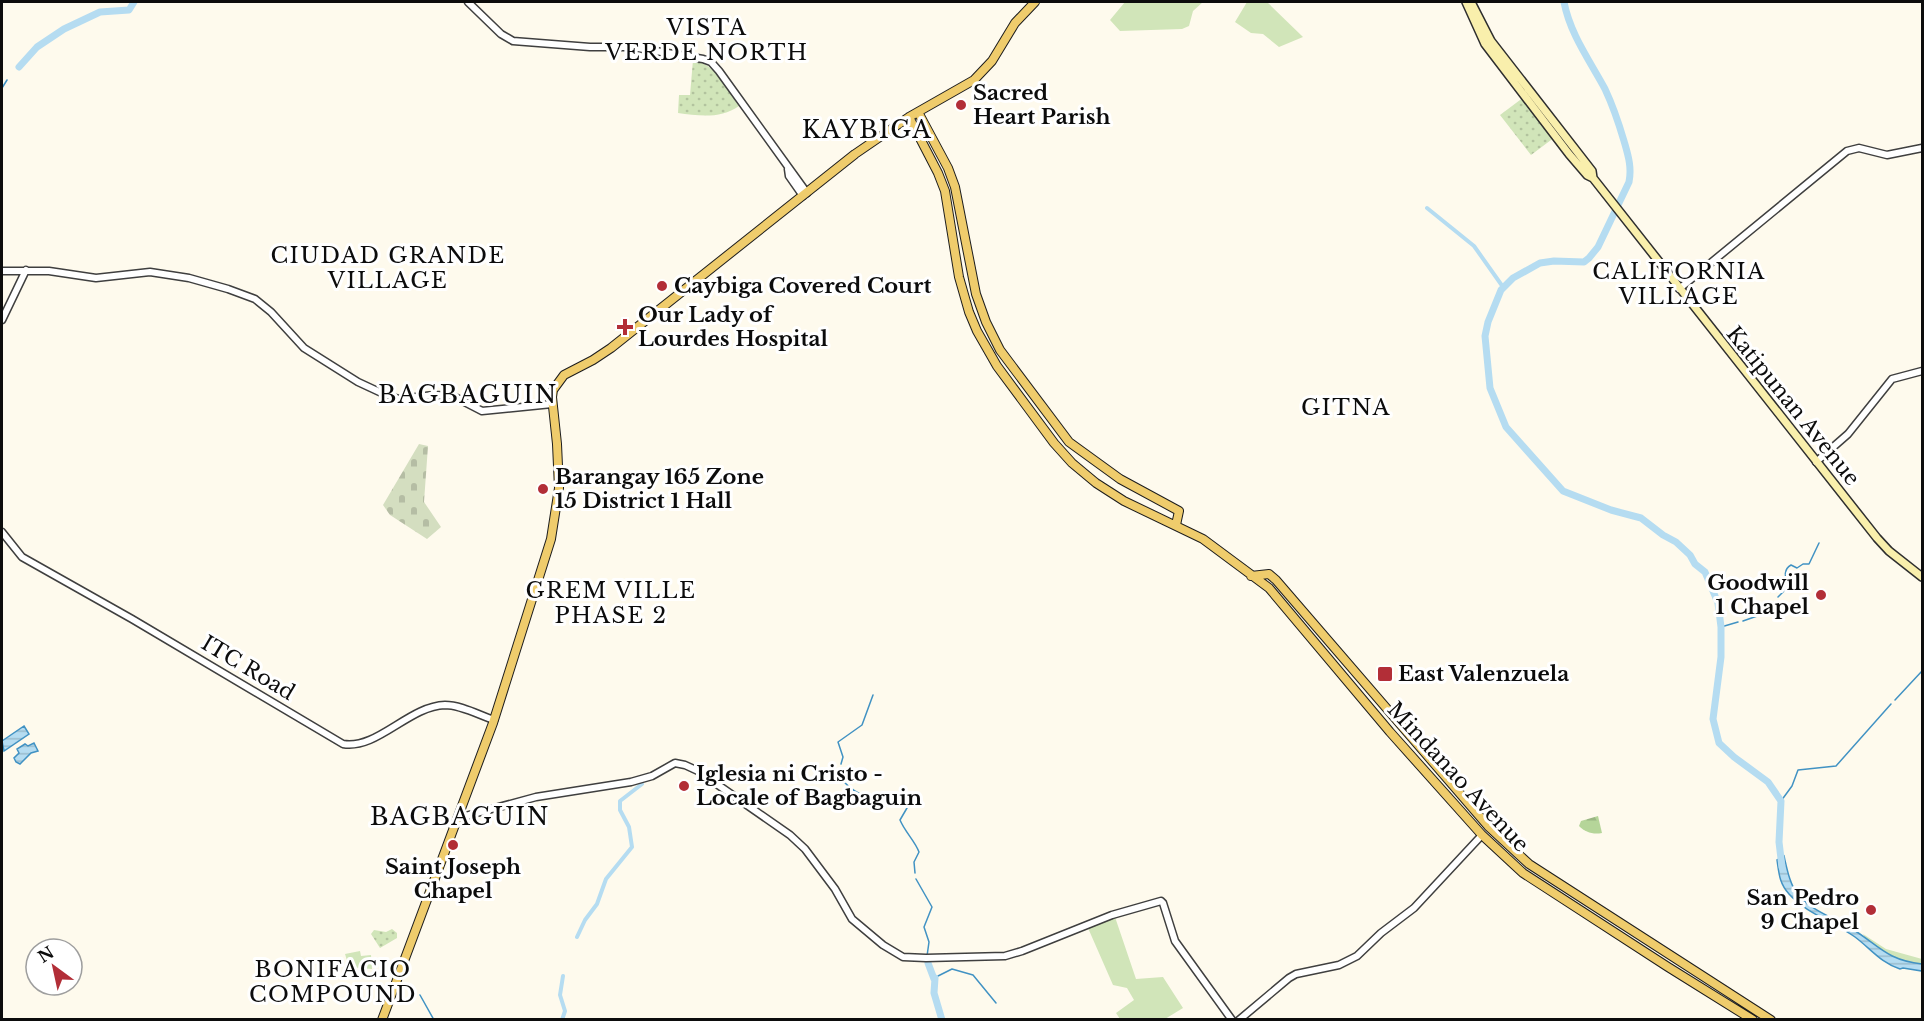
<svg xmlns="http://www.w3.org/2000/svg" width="1924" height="1021" font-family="'Libre Baskerville',serif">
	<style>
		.grass { fill: #d1e5b9 }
		.forest { fill: url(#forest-firs) }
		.cemetery { fill: url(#cemetery-stones) }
		.park { fill: url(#park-dots) }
		.water { fill: url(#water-rules); stroke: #4192c3; stroke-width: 1.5 }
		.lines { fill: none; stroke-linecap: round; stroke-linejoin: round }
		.stream { stroke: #4192c3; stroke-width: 1.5 }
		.canal { stroke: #b5dcf1; stroke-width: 4 }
		.river { stroke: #b5dcf1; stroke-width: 7 }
		.tertiary-casing { stroke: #3f3f3f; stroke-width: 9 }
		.secondary-casing { stroke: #2e2e2e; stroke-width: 10 }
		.primary-casing { stroke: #1d1d1d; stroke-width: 10 }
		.tertiary { stroke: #fff; stroke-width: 6 }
		.secondary { stroke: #f9efac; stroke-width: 7 }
		.primary { stroke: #efcc6c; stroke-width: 8 }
		.poi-dot { fill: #b22e37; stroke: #fff; stroke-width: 2 }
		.labels { text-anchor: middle; stroke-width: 6; stroke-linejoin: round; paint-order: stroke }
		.poi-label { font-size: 21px; font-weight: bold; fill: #0c0c0c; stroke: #fff; text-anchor: start }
		.street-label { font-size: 21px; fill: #0c0c0c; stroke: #fff }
		.neighbourhood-label { font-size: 22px; letter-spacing: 1.5px; fill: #0c0c0c; stroke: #fff }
		.quarter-label { font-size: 24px; letter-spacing: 1.5px; fill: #0c0c0c; stroke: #fff }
	</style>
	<defs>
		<pattern id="forest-firs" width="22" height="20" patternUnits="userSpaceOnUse" patternTransform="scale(1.5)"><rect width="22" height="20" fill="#b5d599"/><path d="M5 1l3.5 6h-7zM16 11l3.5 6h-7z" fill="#9ab683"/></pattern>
		<pattern id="cemetery-stones" width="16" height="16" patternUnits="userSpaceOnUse" patternTransform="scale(1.5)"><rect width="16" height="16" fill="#d4dec0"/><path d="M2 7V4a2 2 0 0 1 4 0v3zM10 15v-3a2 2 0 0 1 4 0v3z" fill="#b5bda4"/></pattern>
		<pattern id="park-dots" width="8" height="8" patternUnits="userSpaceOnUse" patternTransform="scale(1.5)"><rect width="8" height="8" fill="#d1e5b9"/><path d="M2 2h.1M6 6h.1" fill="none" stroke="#b2c39e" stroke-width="1.8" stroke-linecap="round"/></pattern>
		<pattern id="water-rules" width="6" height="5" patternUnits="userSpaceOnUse" patternTransform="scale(1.5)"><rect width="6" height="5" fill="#b5dcf1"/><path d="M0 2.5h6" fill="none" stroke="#9abccd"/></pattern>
	</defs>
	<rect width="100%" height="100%" fill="#fefaed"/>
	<!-- grass -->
	<path class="grass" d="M1125 2H1203L1193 11 1189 26 1182 29 1120 31 1110 20Z
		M1247 2H1267L1303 37 1279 47 1263 34 1251 33 1235 22Z
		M1115 917 1136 979 1163 977 1183 1008 1165 1019H1120L1116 1013 1134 1000 1127 988 1113 985 1088 928Z
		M1863 934 1886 949 1922 959V964C1902 962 1874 954 1863 934Z
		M360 951 361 956 371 955 372 969 349 967 345 954Z"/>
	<!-- forest -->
	<path class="forest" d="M1598 816 1602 833C1593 835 1585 832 1579 826L1581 821Z"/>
	<!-- cemetery -->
	<path class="cemetery" d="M419 444 428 446 424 502 441 527 427 539 390 515 383 505Z"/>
	<!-- park -->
	<path class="park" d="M693 60C717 65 726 88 739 106 721 119 699 116 678 113L679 95H690Z
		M1524 97 1555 137 1531 155 1500 115Z
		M392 929 397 933V938L380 948 371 934 374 930 386 932Z"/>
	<!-- water -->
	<path class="water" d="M24 726 29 734 4 751 2 741Z
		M34 743 38 751 31 753 20 764 16 762 14 758 19 753 17 749 25 744 28 746Z
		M1784 856C1787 869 1790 885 1798 895 1811 910 1833 918 1849 927 1878 944 1885 960 1922 964V971L1903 968 1900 969C1881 963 1871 949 1855 937 1834 922 1806 913 1789 894 1779 883 1779 873 1777 860Z"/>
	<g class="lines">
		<!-- stream -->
		<path class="stream" d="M2 88 7 80
			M1778 597 1788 587C1786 579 1782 570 1791 565L1797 568 1803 564H1809L1819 543
			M1764 611 1774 602
			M1743 621 1760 615
			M1721 627 1738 622
			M1895 700 1922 671
			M841 764 843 757 838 742 862 725 873 695
			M838 773C842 782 853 791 862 795 876 800 903 782 907 808L900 820C905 832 915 841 919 852L914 862 915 873
			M1781 801 1792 786 1798 770 1836 766 1891 704
			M916 879 932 907 924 927 929 942 927 956
			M938 976 952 969 973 975 996 1003
			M420 995 434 1020"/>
		<!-- canal -->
		<path class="canal" d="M1427 208 1474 246 1503 287
			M577 937 585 920 597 904 606 879 632 847 629 827 620 810V801L642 784
			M562 1020 565 1011 560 995 563 976"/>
		<!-- river -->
		<path class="river" d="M1564 2C1570 34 1590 61 1605 89 1613 106 1619 124 1624 141 1628 155 1632 167 1629 182L1598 247 1589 258 1584 262 1554 261 1540 263 1513 278 1501 290 1488 322 1485 336 1490 388 1506 427 1563 491 1611 510 1641 518 1663 535 1676 542 1690 555 1695 564 1705 572 1718 603 1721 627V657L1713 719 1719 743 1734 757 1768 782 1781 801 1779 842 1782 867
			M19 67 37 47 64 29 100 12 129 10 134 2
			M928 963 934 979
			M935 978 934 993 942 1020"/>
		<defs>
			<path id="tertiary" d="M468 2 501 34 513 41 590 47H632L703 59 711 62 719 71 807 193
				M788 169 789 176 803 196
				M2 271H49L96 278 150 272 189 278 228 289 255 299 271 312 304 348 358 382 386 395 399 399 434 395 453 396 482 411 552 404
				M1679 289 1847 151 1859 148 1887 155 1922 148
				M2 320 26 270
				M1816 462 1848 434 1892 379 1922 371
				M2 532 22 557 132 619 343 744C377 750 409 706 445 705 461 705 479 715 494 720
				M458 818 536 797 631 782 652 776 675 763 685 765 698 771 790 835 805 849 835 889 852 919 883 945 903 957 926 958 1005 956 1022 951 1112 915 1161 901 1163 903 1175 941 1232 1020
				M1239 1020 1289 978 1296 974 1339 965 1357 956 1381 933 1414 908 1482 835"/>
			<path id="secondary" d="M1466 2 1485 44 1569 154 1587 175 1593 178 1877 538 1889 551 1922 577
				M1471 2 1491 41 1592 171 1593 178"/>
			<path id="primary" d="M918 112 948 168 955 187 976 294 986 322 1000 350 1069 442 1120 479 1179 511 1176 525
				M909 117 938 173 945 191 959 277 969 312 977 331 997 366 1054 443 1072 463 1096 483 1124 501 1203 539 1269 588 1390 732 1482 835 1523 873 1668 967 1753 1020
				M1251 576 1269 574 1276 580 1488 826 1529 864 1771 1020
				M382 1020 493 723 551 539 559 488 557 444 552 397 553 390 564 375 593 360 611 348 855 154 909 117 974 80 992 61 1015 23 1035 2"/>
		</defs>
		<!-- tertiary casing -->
		<use href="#tertiary" class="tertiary-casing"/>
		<!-- secondary casing -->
		<use href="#secondary" class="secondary-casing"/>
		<!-- primary casing -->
		<use href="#primary" class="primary-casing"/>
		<!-- tertiary -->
		<use href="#tertiary" class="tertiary"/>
		<!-- secondary -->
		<use href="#secondary" class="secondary"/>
		<!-- primary -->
		<use href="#primary" class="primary"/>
	</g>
	<!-- markers -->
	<g class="poi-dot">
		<circle cx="961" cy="105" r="6"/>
		<circle cx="662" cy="286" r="6"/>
		<path d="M622 318h6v6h6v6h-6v6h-6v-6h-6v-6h6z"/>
		<circle cx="543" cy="489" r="6"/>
		<circle cx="1821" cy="595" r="6"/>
		<rect x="1377" y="666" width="16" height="16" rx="3"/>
		<circle cx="684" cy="786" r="6"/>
		<circle cx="453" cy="845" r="6"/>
		<circle cx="1871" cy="910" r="6"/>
	</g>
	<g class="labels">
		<!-- poi labels -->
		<g class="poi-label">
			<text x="973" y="100">Sacred<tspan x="973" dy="24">Heart Parish</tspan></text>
			<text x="674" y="293">Caybiga Covered Court</text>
			<text x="638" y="322">Our Lady of<tspan x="638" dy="24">Lourdes Hospital</tspan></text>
			<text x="555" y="484">Barangay 165 Zone<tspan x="555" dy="24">15 District 1 Hall</tspan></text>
			<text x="1809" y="590" text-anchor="end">Goodwill<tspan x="1809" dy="24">1 Chapel</tspan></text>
			<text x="1398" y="681">East Valenzuela</text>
			<text x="696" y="781">Iglesia ni Cristo -<tspan x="696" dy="24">Locale of Bagbaguin</tspan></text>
			<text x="453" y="874" text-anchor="middle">Saint Joseph<tspan x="453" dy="24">Chapel</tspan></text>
			<text x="1859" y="905" text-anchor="end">San Pedro<tspan x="1859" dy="24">9 Chapel</tspan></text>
		</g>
		<!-- street labels -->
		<g class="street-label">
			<text transform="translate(1793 406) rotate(51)" y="7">Katipunan Avenue</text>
			<text transform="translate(248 668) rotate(31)" y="7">ITC Road</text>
			<text transform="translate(1458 777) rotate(47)" y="7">Mindanao Avenue</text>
		</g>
		<!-- neighbourhood labels -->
		<g class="neighbourhood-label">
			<text x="707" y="35">VISTA<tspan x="707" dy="25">VERDE NORTH</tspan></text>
			<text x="388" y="263">CIUDAD GRANDE<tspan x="388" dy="25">VILLAGE</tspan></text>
			<text x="1679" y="279">CALIFORNIA<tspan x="1679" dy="25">VILLAGE</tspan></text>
			<text x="1346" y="415">GITNA</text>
			<text x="611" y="598">GREM VILLE<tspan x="611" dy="25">PHASE 2</tspan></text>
			<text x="333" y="977">BONIFACIO<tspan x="333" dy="25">COMPOUND</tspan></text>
		</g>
		<!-- quarter labels -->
		<g class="quarter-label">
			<text x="867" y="138">KAYBIGA</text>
			<text x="468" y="403">BAGBAGUIN</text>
			<text x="460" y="825">BAGBAGUIN</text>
		</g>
	</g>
	<!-- border -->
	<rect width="1924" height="1021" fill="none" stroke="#0c0c0c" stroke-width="6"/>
	<!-- north arrow -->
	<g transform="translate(54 967) rotate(327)"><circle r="28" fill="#ffffff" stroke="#9e9e9e" stroke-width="1.5"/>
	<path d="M0-4.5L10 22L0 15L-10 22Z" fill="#b22e37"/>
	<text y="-9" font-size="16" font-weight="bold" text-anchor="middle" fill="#0c0c0c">N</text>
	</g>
</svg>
